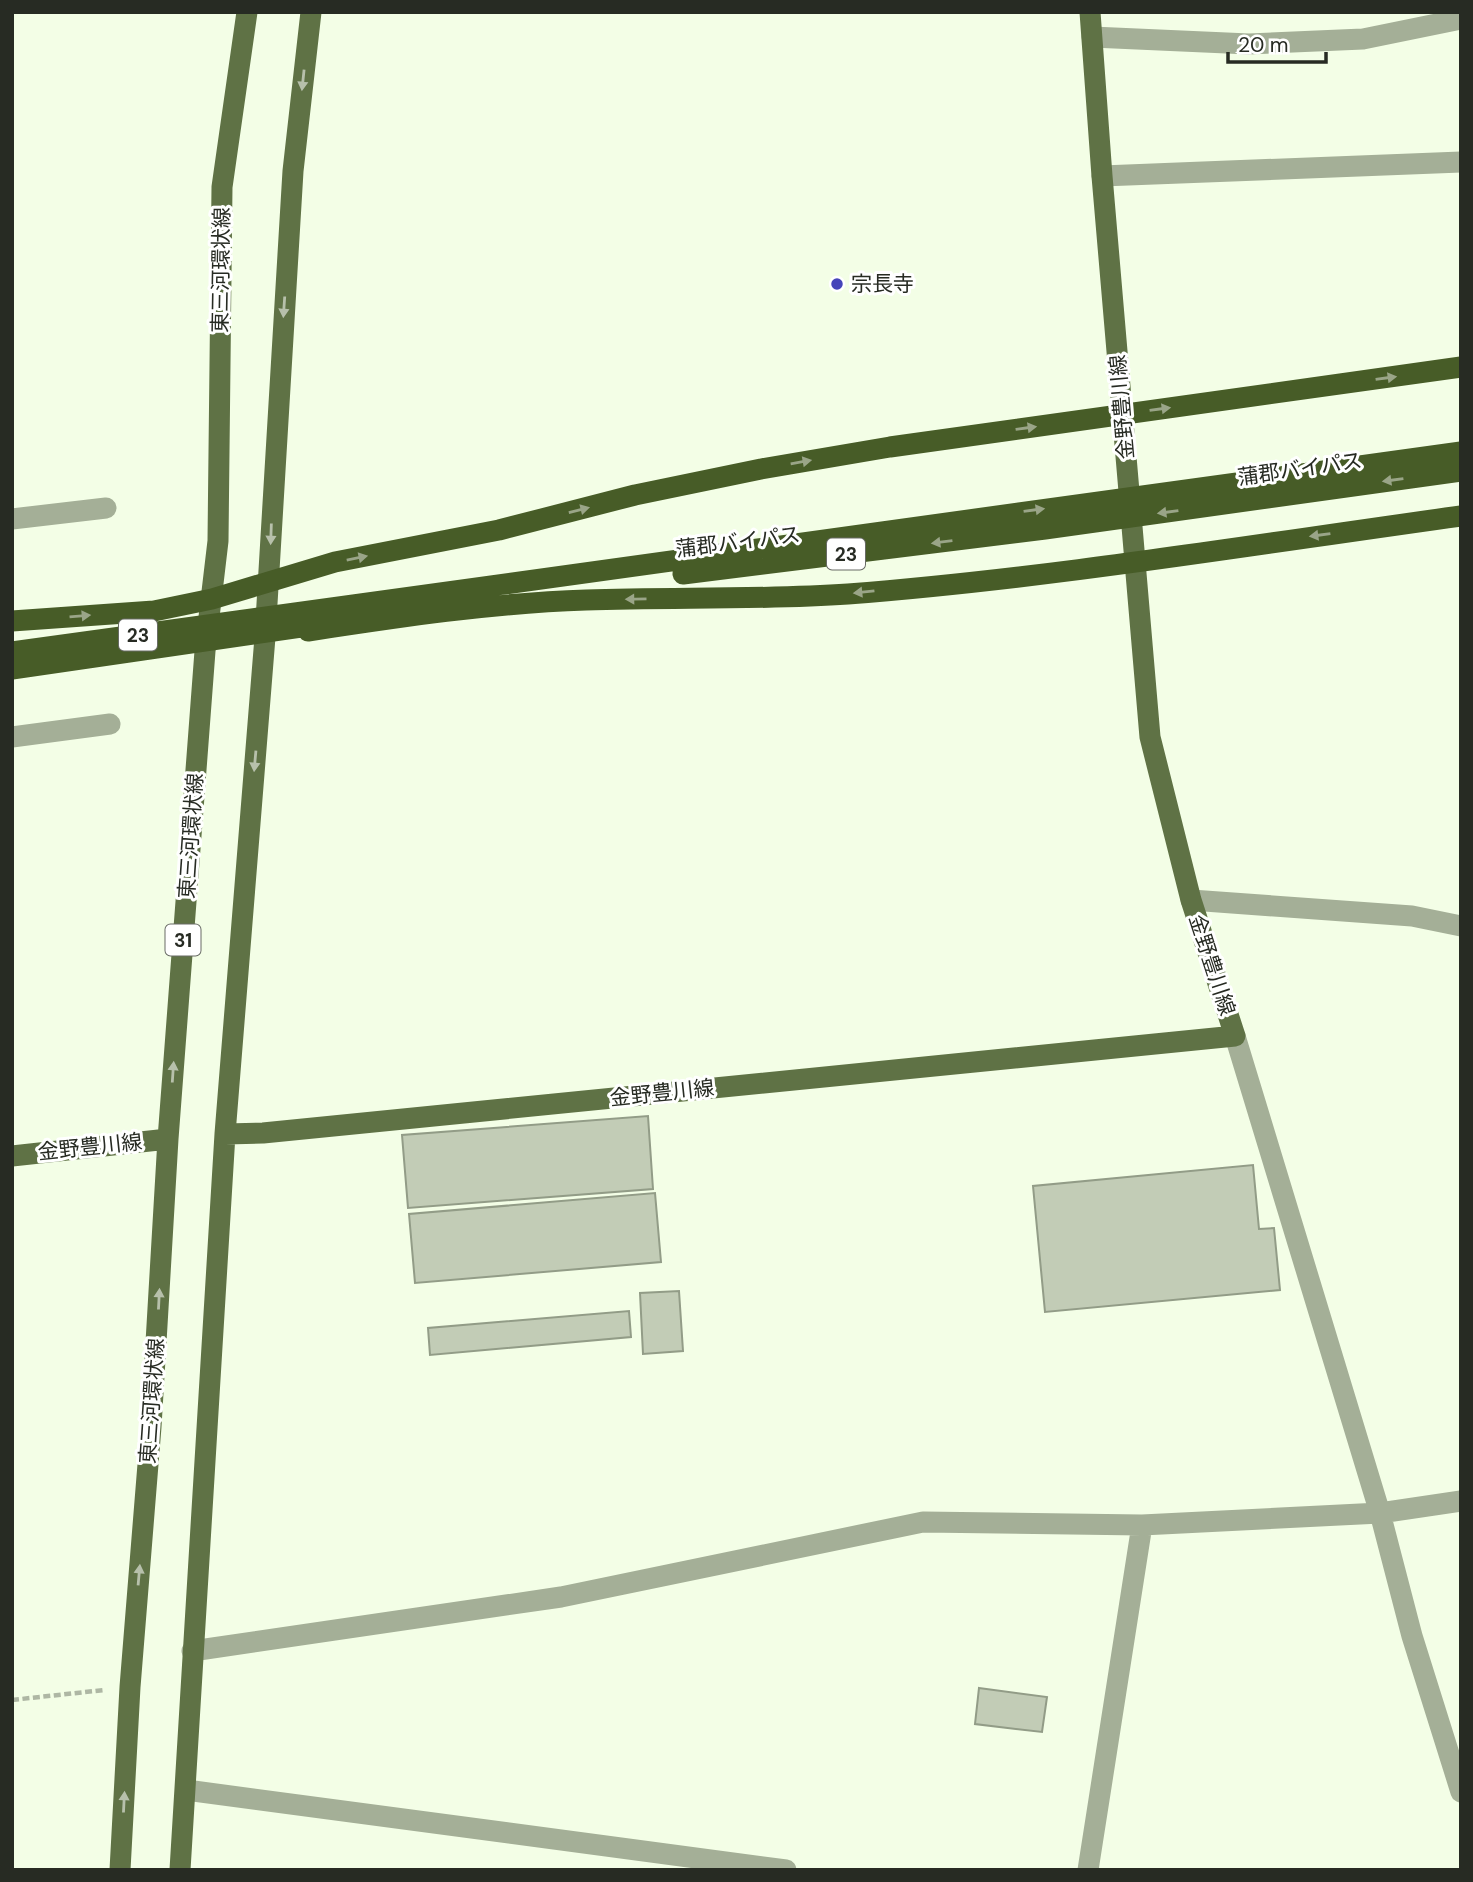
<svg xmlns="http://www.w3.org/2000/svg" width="1473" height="1882" font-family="'DM Sans','Noto Sans JP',sans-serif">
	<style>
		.building { fill: #c2ccb6; stroke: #929c87; stroke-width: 2 }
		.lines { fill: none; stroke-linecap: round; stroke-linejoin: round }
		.path { stroke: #aeb7a4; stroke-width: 4.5; stroke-dasharray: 7 3.5; stroke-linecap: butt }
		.minor { stroke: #a4af97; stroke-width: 21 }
		.major { stroke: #5f7245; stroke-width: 21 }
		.highway { stroke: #475c27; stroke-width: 21 }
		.oneway { fill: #b7c0ab }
		.oneway2 { fill: #9aa588 }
		.poi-dot { fill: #4544b9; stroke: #fff; stroke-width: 2.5 }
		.labels { text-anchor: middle; stroke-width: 6; stroke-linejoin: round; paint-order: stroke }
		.shield { fill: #fff; stroke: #686b65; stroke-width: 2 }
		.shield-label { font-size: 19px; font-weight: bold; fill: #272b23 }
		.street-label { font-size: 21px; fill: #272b23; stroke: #fff }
		.poi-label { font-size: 21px; fill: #272b23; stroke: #fff; text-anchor: start }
	</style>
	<rect width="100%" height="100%" fill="#f3fee6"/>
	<!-- building -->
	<path class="building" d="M648 1116 653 1189 408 1208 402 1135Z
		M1253 1165 1259 1229 1274 1228 1280 1290 1045 1312 1033 1186Z
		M655 1193 661 1262 415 1283 409 1214Z
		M679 1291 683 1351 643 1354 640 1293Z
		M629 1311 631 1337 430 1355 428 1328Z
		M979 1688 1047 1697 1042 1732 975 1724Z"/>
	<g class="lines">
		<!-- path -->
		<path class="path" d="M12 1700 104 1690"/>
		<!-- minor -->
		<path class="minor" d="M1092 37 1249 44 1363 39 1461 19
			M1102 176 1461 162
			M12 519 106 508
			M12 737 110 724
			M1191 900 1412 916 1461 926
			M1235 1036 1380 1513 1412 1636 1461 1792
			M192 1651 561 1597 923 1522 1142 1525 1380 1513 1461 1501
			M186 1790 786 1870
			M1088 1870 1142 1525"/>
		<!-- major -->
		<path class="major" d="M225 1134 263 1133 1235 1036 1191 900 1150 737 1102 176 1090 12
			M12 1156 168 1139
			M120 1870 130 1687 151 1427 168 1139 205 651 218 541 222 187 247 12
			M180 1870 225 1134 265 637 293 171 311 12"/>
		<!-- highway -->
		<path class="highway" d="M683 574 1045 529 1461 471
			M12 621 154 611 212 599 335 562 499 530 635 495 761 469 890 447 1461 367
			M308 631C400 617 492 603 586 600 673 597 761 600 848 594 1053 578 1257 544 1461 516
			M12 652 1461 452
			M12 669 322 624"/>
	</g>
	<!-- one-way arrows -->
	<defs><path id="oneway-solid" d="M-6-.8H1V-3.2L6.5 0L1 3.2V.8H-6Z" transform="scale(1.75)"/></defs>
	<g class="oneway">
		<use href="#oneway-solid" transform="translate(303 80) rotate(96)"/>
		<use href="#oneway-solid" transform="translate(284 307) rotate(94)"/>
		<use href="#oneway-solid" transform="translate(271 534) rotate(92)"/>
		<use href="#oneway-solid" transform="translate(255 761) rotate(95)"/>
		<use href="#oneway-solid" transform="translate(173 1072) rotate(-86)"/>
		<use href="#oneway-solid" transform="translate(159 1299) rotate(-87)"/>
		<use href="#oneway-solid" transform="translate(139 1575) rotate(-85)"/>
		<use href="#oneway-solid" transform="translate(124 1802) rotate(-87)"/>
	</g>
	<g class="oneway2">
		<use href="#oneway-solid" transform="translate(1386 378) rotate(-8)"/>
		<use href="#oneway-solid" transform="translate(1160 409) rotate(-8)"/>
		<use href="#oneway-solid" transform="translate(1026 428) rotate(-8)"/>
		<use href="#oneway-solid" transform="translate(801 462) rotate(-10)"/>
		<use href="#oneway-solid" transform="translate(1393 480) rotate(172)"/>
		<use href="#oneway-solid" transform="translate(579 510) rotate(-14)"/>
		<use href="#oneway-solid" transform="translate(1034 510) rotate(-8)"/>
		<use href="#oneway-solid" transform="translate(1168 512) rotate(172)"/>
		<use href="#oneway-solid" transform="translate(1320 535) rotate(172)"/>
		<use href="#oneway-solid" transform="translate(942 542) rotate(173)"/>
		<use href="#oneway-solid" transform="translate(357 558) rotate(-11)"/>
		<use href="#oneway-solid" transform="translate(864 592) rotate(174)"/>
		<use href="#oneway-solid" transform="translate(636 599) rotate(179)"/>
		<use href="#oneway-solid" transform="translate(80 616) rotate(-5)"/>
	</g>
	<!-- markers -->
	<circle class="poi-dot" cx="837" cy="284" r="7"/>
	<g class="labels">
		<!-- shield labels -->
		<g class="shield">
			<rect x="827" y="538.5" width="38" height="31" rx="5"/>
			<rect x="119" y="619.5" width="38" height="31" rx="5"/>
			<rect x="165.5" y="924.5" width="35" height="31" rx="5"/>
		</g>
		<g class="shield-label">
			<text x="846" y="561">23</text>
			<text x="138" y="642">23</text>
			<text x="183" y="947">31</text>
		</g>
		<!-- street labels -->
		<g class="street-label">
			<text transform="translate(221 270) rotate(-89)" y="7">東三河環状線</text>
			<text transform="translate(1122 407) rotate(-95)" y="7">金野豊川線</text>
			<text transform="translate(1300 469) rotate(-8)" y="7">蒲郡バイパス</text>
			<text transform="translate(738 542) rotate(-7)" y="7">蒲郡バイパス</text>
			<text transform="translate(191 836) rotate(-86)" y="7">東三河環状線</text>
			<text transform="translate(1212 965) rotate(72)" y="7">金野豊川線</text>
			<text transform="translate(662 1093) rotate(-6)" y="7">金野豊川線</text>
			<text transform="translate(90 1147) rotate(-6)" y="7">金野豊川線</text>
			<text transform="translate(152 1401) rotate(-86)" y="7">東三河環状線</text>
		</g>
		<!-- poi labels -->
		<g class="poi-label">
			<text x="851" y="291">宗長寺</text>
		</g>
	</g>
	<!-- border -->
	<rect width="1473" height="1882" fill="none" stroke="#272b23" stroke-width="28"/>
	<!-- scale -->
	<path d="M1228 52v10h98v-10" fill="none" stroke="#272b23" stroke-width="3.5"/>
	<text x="1238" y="52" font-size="21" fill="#272b23" stroke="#ffffff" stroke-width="5" paint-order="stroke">20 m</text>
</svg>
